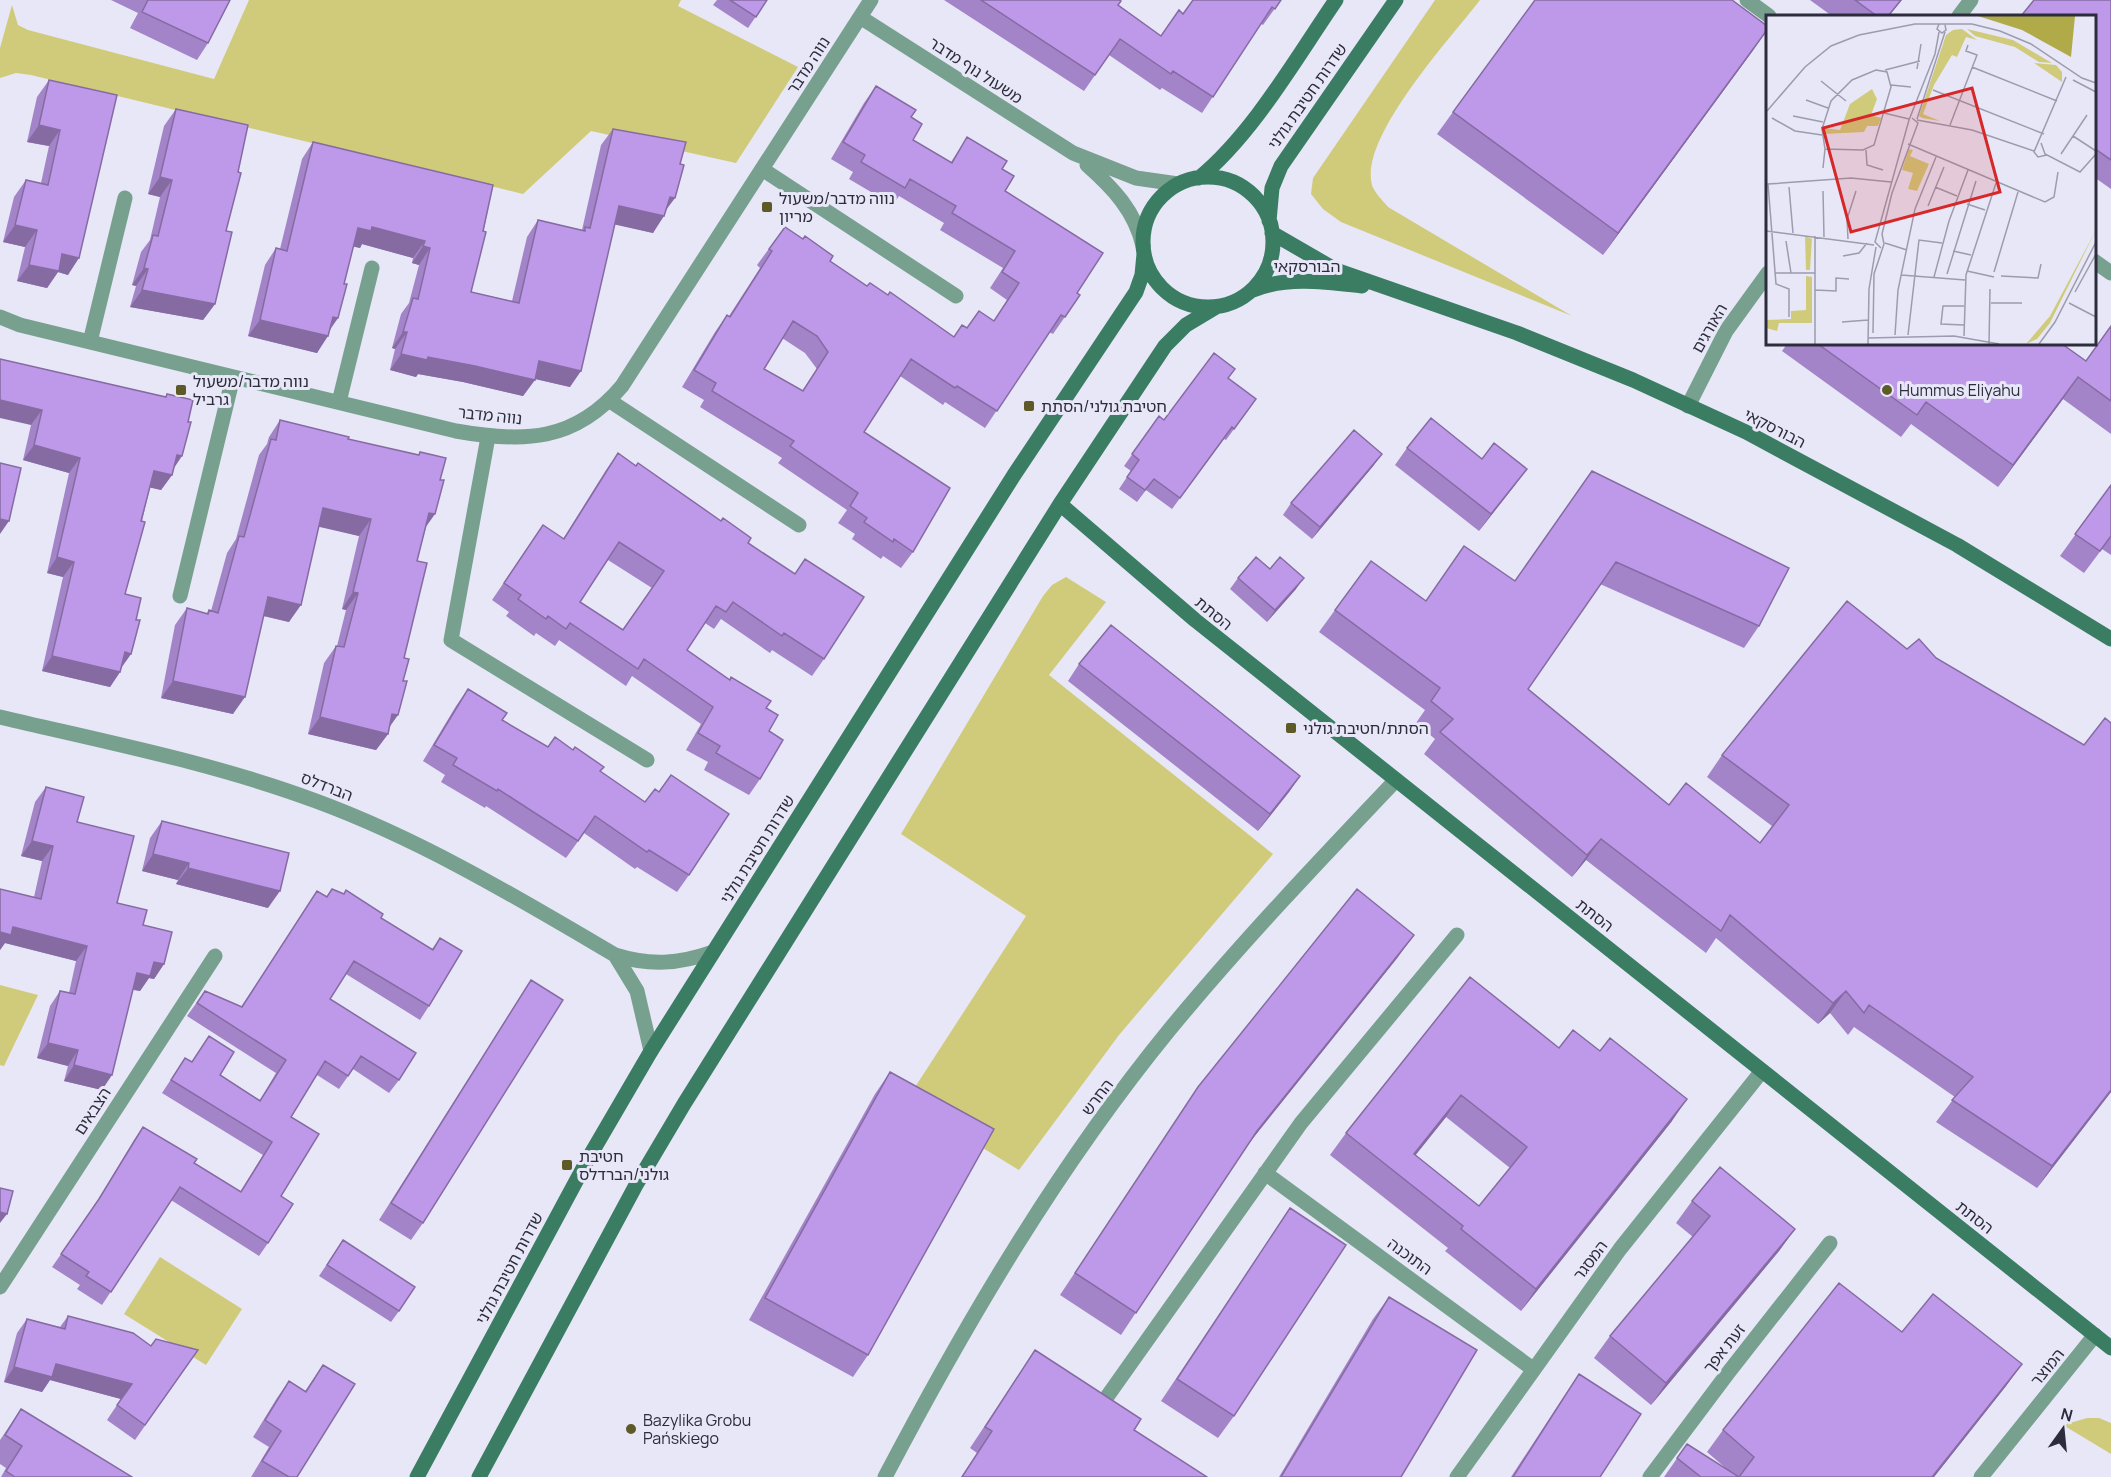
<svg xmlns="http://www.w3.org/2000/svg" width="2111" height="1477" font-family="Manrope,'Noto Sans Hebrew',sans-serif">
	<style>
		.green { fill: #d0cb7a }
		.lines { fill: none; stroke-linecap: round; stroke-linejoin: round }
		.street { stroke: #77a18e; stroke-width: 15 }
		.secondary { stroke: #3a7d63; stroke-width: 15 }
		.wall { fill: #a484c8; fill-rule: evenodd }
		.shaded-wall { fill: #866ba3 }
		.building { fill: #bf99e9; stroke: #866ba3; stroke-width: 1.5; fill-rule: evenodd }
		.poi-dot { fill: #5e5a27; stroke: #e7e7f8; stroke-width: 2 }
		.labels { text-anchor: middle; stroke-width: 6; stroke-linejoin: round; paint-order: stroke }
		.street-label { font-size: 16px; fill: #2d2c3c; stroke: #e7e7f8 }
		.poi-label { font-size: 16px; fill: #2d2c3c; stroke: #e7e7f8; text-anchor: start }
		.inset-road { fill: none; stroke: #9d9cad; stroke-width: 1.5 }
		.view { fill: #d62828; fill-opacity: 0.15; stroke: #d62828; stroke-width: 3 }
		.inset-edge { fill: none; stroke: #2d2c3c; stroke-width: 3 }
	</style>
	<rect width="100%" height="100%" fill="#e7e7f8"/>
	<!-- green -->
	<path class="green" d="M249 0H681L678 6 798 67 736 163 591 131 523 194 31 75 16 73 0 78V48L12 5 18 25 28 30 214 79Z
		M1435 0H1480C1451 38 1359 137 1372 185 1374 192 1383 201 1388 207L1572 316 1341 222 1323 209 1311 194 1313 178Z
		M1066 577 1106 602 1049 675 1273 854 1119 1035 1019 1170 906 1101 1026 916 901 834 1043 596 1052 585Z
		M0 985 38 995 4 1066 0 1065Z
		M160 1257 242 1309 206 1365 124 1314Z
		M2087 1418H2099L2111 1423V1454L2063 1425Z"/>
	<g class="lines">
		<!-- street -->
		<path class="street" d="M1747 0 1769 16
			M1959 16 1971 0
			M860 17 1073 153 1136 178 1178 184
			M1087 165C1113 188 1135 211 1143 246
			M762 169 956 296
			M2094 261 2111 273
			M0 317 20 325 456 431C523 443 575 442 622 386L871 0
			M90 342 125 198
			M610 401 799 525
			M339 402 372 268
			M1688 406 1726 331 1768 273
			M488 437 451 640 647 760
			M180 596 233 377
			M0 717C106 742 214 763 316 801 422 840 518 898 615 955 650 966 679 964 713 952
			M615 955 637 991 651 1051
			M1265 1173 1533 1369
			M0 1287 215 956
			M1104 1401 1301 1123 1457 935
			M885 1477C967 1321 1058 1166 1170 1029 1242 942 1319 861 1396 780
			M1457 1477 1620 1249 1762 1071
			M1650 1477 1728 1373 1830 1243
			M1981 1477 2095 1335"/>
		<!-- secondary -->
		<path class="secondary" d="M1143 242a65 65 0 1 1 130 0a65 65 0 1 1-130 0Z
			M1199 178C1253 134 1296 58 1336 0
			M1269 221 1272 188 1281 166 1396 0
			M1272 233 1336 270 1517 333 1633 380 1746 432 1957 545 2111 639
			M1253 290C1287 276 1327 282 1362 286
			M1060 504 1195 620 2111 1348
			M417 1477 588 1159 651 1051 1014 475 1136 292 1142 275 1144 254
			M479 1477 636 1185 684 1104 1060 504 1165 346 1186 325 1216 307"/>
	</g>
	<!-- wall -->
	<path class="wall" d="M111 0H230L208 43 197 60 130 28 138 13Z
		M717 0H767L748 28 713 5Z
		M944 0H1119L1118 5 1161 36 1183 14 1281 0 1263 25 1261 24 1202 113 1162 88 1160 90 1109 55 1084 91Z
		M1810 0H1902L1889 16H1832Z
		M2111 0V189L2094 177V16Z
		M1754 49 1603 255 1437 134 1453 112Z
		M49 80 117 95 68 275 58 272 47 288 17 281 25 247 3 242 14 197 26 180 41 183 49 146 27 142 37 97Z
		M876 86 911 117 913 140 951 162 967 137 1002 169 1005 191 1077 293 1080 295 1053 334 1049 332 985 428 945 402 943 405 900 376 864 432 913 552 901 568 883 556 881 559 852 539 855 534 838 523 847 510 778 463 782 458 700 407 704 400 682 387 715 332 727 315 729 316 760 268 757 265 785 227 830 261 867 286 888 295 954 337 967 328 994 321 1007 300 990 288 1003 268 940 230 944 223 899 196 893 205 849 179 853 172 831 159 864 103ZM782 338 805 353 817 369 802 391 764 369Z
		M176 109 238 172 226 231 215 304 203 320 130 307 136 286 132 285 141 252 150 240 160 197 148 194 164 126Z
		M613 129 666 210 653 233 615 224 570 387 535 379 523 396 463 382 418 374 416 377 390 370 395 349 392 348 401 314 409 303 419 265 412 263 413 258 362 244 360 248 353 246 344 284 338 318 330 330 317 353 248 336 265 265 276 248 280 249 302 159 313 142 493 185 471 292 512 301 527 237 538 220 582 230 601 145Z
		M2111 326V434L2063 399 1998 487 1911 424 1901 437 1782 351 1787 344H2062L2086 361Z
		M0 359 165 397 167 394 173 469 172 475 161 490 150 487 125 594 136 620 131 654 122 667 120 672 110 687 42 671 63 577 47 573 69 473 23 460 31 425Z
		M1229 379 1256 399 1226 440 1224 439 1172 509 1146 490 1137 502 1119 489 1131 471 1124 466 1159 416 1164 420Z
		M280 420 348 439 418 455 420 452 426 527 417 561 404 658 389 728 388 734 376 750 308 734 324 663 336 646H337L346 610 342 609 359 536 319 526 289 622 263 616 233 714 161 698 175 625 187 608 206 614 209 610 211 611 227 553 236 539 259 455 267 444 269 437Z
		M1407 448 1482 459 1515 485 1479 531 1395 465Z
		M618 453 748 543 824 659 812 676 772 650 770 653 721 619 714 629 705 623 687 650 766 708 769 731 760 779 749 795 704 770 708 762 686 750 701 724 632 676 626 686 559 640 555 646 536 633 534 636 506 616 509 612 492 600 543 525 563 539 606 470ZM608 560 652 588 622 630 580 602Z
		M1374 465 1312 539 1283 515 1291 503Z
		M1592 471 1759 626 1744 648 1600 584 1528 689 1669 805 1760 843 1772 826 1707 777 1722 755 1847 601 2111 1092 2037 1188 1936 1122 1955 1097 1854 1027 1848 1035 1830 1013 1818 1024 1716 938 1706 953 1586 860 1572 877 1424 754 1435 739 1416 723 1425 710 1319 632 1335 610 1425 601 1515 581Z
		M2111 485V555L2102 549 2084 573 2060 556Z
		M1270 569 1296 589 1267 622 1230 589 1238 578Z
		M1079 664 1300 776 1289 792 1258 831 1068 681Z
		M468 689 502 720 548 747 600 772 689 875 677 892 637 867 635 869 584 833 566 858 486 806 485 808 441 782 445 775 423 761 456 706Z
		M46 787 77 822 117 903 143 925 164 964 154 979 149 978 140 991 133 990 102 1090 64 1081 68 1066 37 1058 50 1006 60 991 69 993 76 961 5 943 0 950V889L34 897 42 861 21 856 35 802Z
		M162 821 268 908 176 884 178 880 142 871 150 838Z
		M332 889 432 949 440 938 429 1006 420 1020 346 974 330 999 399 1080 389 1093 353 1069 339 1089 317 1075 291 1117 281 1196 268 1243 259 1256 171 1200 102 1305 77 1289 80 1285 52 1267 90 1213 134 1140 143 1127 194 1163 240 1192 263 1155 162 1093 185 1058 192 1062 209 1036 220 1075 260 1100 276 1073 187 1016 205 991 241 1007 317 891 326 897Z
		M1398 957 1246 1147 1121 1335 1060 1295 1198 1087Z
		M531 980 423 1223 411 1240 379 1220 520 997Z
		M1559 1048 1672 1121 1521 1311 1445 1251 1448 1248 1330 1155 1346 1133ZM1446 1117 1510 1168 1479 1206 1415 1155Z
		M890 1072 868 1355 853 1377 749 1320 875 1094Z
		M1692 1201 1795 1229 1779 1251 1651 1405 1594 1358 1610 1336 1693 1237 1676 1223Z
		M1290 1208 1234 1416 1218 1438 1161 1401Z
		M343 1240 399 1311 391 1322 319 1276Z
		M1389 1297 1401 1477H1279L1373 1319Z
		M68 1316 151 1346 198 1350 135 1440 107 1420 121 1399 50 1380 42 1392 4 1382 17 1333 27 1319 60 1327Z
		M1902 1332 2022 1364 2006 1386 1934 1477H1664L1687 1444 1729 1471 1707 1452 1723 1430Z
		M1035 1350 1134 1430 1207 1477H961L977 1453 970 1448Z
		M323 1365 297 1477H251L269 1447 253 1437 277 1398 289 1381 305 1391Z
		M1579 1374 1600 1477H1511L1564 1396Z
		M21 1409 132 1477H1L6 1468 0 1464V1440Z"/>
	<!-- shaded-wall -->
	<path class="shaded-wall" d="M1767 30 1754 49 1603 255 1618 233Z
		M39 125 60 130 49 146 27 142Z
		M160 177 172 180 160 197 148 194Z
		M670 197 675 198 663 214Z
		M619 206 664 216 653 233 608 223Z
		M15 225 37 230 25 247 3 242Z
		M372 227 425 241 413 258 362 244 360 248 346 245 358 228Z
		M423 246 430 248 419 265 412 263Z
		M62 254 79 258 68 275 58 272 47 288 17 281 29 265Z
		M144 268 148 269 136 286 132 285Z
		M142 290 215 304 203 320 130 307Z
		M333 317 338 318 326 334Z
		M260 320 328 336 317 353 248 336Z
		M403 332H407L395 349 392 348Z
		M401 354 428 357 475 366 535 380 523 396 463 382 418 374 416 377 390 370Z
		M539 361 581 371 570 387 527 377Z
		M2078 377 2063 399 1998 487 2013 465Z
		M0 400 42 410 31 425 0 418Z
		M34 445 80 458 69 473 23 460Z
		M1382 454 1374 465 1312 539 1320 527Z
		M177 455 182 456 172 471Z
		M1527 469 1515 485 1479 531 1491 514Z
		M154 471 172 475 161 490 143 486Z
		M323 508 371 519 359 536 311 525Z
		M429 513 435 514 423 531Z
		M0 519 9 521 0 534Z
		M57 557 74 562 63 577 47 573Z
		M1304 578 1296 589 1267 622 1275 610Z
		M353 592 358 593 346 610 342 609Z
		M268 597 301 605 289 622 256 614Z
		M125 652 131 654 120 669Z
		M52 656 120 672 110 687 42 671Z
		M173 681 245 697 233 714 161 698Z
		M392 714 398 715 386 732Z
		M320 717 388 734 376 750 308 734Z
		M1300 776 1289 792 1258 831 1270 814Z
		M1601 839 1586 860 1572 877 1587 855Z
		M32 841 53 846 42 861 21 856Z
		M153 854 189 863 178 880 142 871Z
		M188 868 280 891 268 908 176 884Z
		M13 927 87 946 76 961 5 943 0 950V932Z
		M1414 935 1398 957 1241 1153 1257 1131Z
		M154 962 164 964 154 979 149 978 140 991 127 988 137 973Z
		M1846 991 1830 1013 1818 1024 1833 1003Z
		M48 1043 78 1050 68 1066 37 1058Z
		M74 1065 112 1075 102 1090 64 1081Z
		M2111 1090V1092L2037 1188 2052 1166Z
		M1461 1095 1446 1117 1399 1176 1414 1154Z
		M1687 1099 1672 1121 1521 1311 1536 1289Z
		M0 1212 7 1214 0 1223Z
		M1795 1229 1779 1251 1651 1405 1666 1383Z
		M56 1364 132 1384 121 1399 50 1380 42 1392 4 1382 14 1367Z
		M2022 1364 2006 1386 1934 1477H1932Z"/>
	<!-- building -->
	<path class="building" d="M148 0H230L208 43 142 12Z
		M730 0H767L756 17Z
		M981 0H1119L1121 1 1118 5 1161 36 1179 10 1183 14 1193 0H1281L1275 9 1272 7 1213 97 1173 71 1171 74 1120 39 1095 75Z
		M1535 0H1732L1767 26V30L1618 233 1453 112Z
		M1855 0H1901L1888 16H1877Z
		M2034 0H2111V160L2094 148V16H2021Z
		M49 80 117 95 79 258 62 254 59 271 29 265 37 230 15 225 26 180 48 185 60 130 39 125Z
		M876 86 916 110 911 117 922 124 913 140 952 163 967 137 1007 161 1002 169 1014 176 1005 191 1103 253 1077 293 1080 295 1065 317 1061 315 997 411 957 386 955 388 911 359 864 432 950 488 913 552 894 539 893 542 864 522 867 518 850 506 858 493 790 446 794 441 712 391 716 383 694 370 727 315 730 317 772 251 769 249 785 227 803 239 805 236 833 256 830 261 867 286 870 283 888 295 890 292 954 337 962 325 967 328 979 311 994 321 1019 283 1002 272 1015 251 952 213 956 206 910 179 905 188 861 162 865 155 843 142ZM793 321 817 336 828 352 803 391 764 369Z
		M176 109 248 125 238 172 241 173 226 231 232 232 215 304 142 290 148 269 144 268 153 235 158 236 172 180 160 177Z
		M613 129 686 142 680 164 684 165 675 198 670 197 664 216 619 206 581 371 539 361 535 380 475 366 428 357 427 360 401 354 407 332H403L413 298 418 299 430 248 423 246 425 241 372 227 371 231 358 228 344 284H347L338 318 333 317 328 336 260 320 276 248 287 251 313 142 493 185 483 231 486 232 471 292 519 303 538 220 585 231V227L590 228Z
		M2111 326V401L2078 377 2013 465 1926 402 1917 415 1818 344H2062L2086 361Z
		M1214 353 1235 369 1228 378 1256 399 1234 429 1232 427 1180 498 1154 479 1145 490 1127 477 1139 460 1132 454 1159 416 1164 420Z
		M0 359 166 397 167 394 193 400 188 422H191L182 456 177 455 172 475 154 471 141 521 145 522 125 594 141 598 136 620H140L131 654 125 652 120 672 52 656 74 562 57 557 80 458 34 445 42 410 0 400Z
		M1431 418 1482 459 1494 443 1527 469 1491 514 1407 448Z
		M280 420 349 437 348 439 419 455 420 452 446 458 440 480H444L435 514 429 513 417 561 427 563 404 658 409 659 403 681H407L398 715 392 714 388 734 320 717 336 646 344 647 358 593 353 592 371 519 323 508 301 605 268 597 245 697 173 681 187 608 208 614 209 610 218 613 239 536 244 537 271 439 276 440Z
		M1354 430 1382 454 1320 527 1291 503Z
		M618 453 636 466 638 463 721 521 723 518 751 538 748 543 795 574 805 559 864 597 824 659 784 633 782 636 733 602 726 612 716 606 687 650 730 680 731 677 771 701 766 708 778 715 769 731 783 740 760 779 716 753 720 746 698 733 713 707 644 659 638 669 570 623 566 629 548 616 546 619 518 599 521 595 504 583 543 525 564 539ZM619 542 664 571 623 630 580 602Z
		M0 463 21 468 9 521 0 519Z
		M1592 471 1789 568 1759 626 1616 562 1528 689 1669 805 1686 783 1760 843 1789 805 1722 755 1847 601 1907 649 1919 639 1936 658 2084 745 2105 718 2111 723V1090L2052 1166 1952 1100 1973 1077 1869 1005 1864 1013 1846 991 1833 1003 1730 915 1721 931 1601 839 1587 855 1440 732 1453 719 1431 701 1440 688 1335 610 1371 561 1426 601 1464 546 1515 581Z
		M2111 485V536L2100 551 2075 534Z
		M1256 557 1270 569 1280 557 1304 578 1275 610 1238 578Z
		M1111 625 1300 776 1270 814 1079 664Z
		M468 689 507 713 502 720 548 747 555 737 573 750 575 747 604 767 600 771 645 802 655 789 659 792 671 775 729 814 689 875 649 850 647 852 595 816 578 841 498 789 497 791 453 765 457 758 434 745Z
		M46 787 84 797 77 822 134 836 117 903 147 910 143 925 172 932 164 964 154 962 150 976 137 973 112 1075 74 1065 78 1050 48 1043 60 991 75 994 87 946 13 927 11 935 0 932V889L41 899 53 846 32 841Z
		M162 821 289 853 280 891 188 868 189 863 153 854Z
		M332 889 344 894 346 890 383 914 381 918 433 950 440 938 462 951 429 1006 354 961 330 999 416 1053 399 1080 361 1056 348 1076 325 1061 291 1117 319 1134 281 1196 293 1204 268 1243 180 1187 111 1292 86 1276 89 1272 61 1254 99 1199 143 1127 197 1159 194 1163 241 1192 272 1142 171 1080 185 1058 192 1062 209 1036 234 1052 220 1075 260 1101 286 1060 197 1003 205 991 242 1007 317 891 327 897Z
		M1357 889 1414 935 1257 1131 1136 1313 1075 1273 1198 1087Z
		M1470 977 1559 1048 1573 1030 1600 1051 1610 1038 1687 1099 1536 1289 1461 1229 1463 1226 1346 1133ZM1461 1095 1527 1147 1479 1206 1414 1154Z
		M531 980 563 1000 423 1223 391 1203Z
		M890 1072 994 1129 868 1355 765 1298Z
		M1720 1167 1795 1229 1666 1383 1610 1336 1710 1216 1692 1201Z
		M0 1188 13 1191 7 1214 0 1212Z
		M1290 1208 1346 1245 1234 1416 1177 1379Z
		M343 1240 415 1287 399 1311 327 1265Z
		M1839 1283 1902 1332 1933 1294 2022 1364 1932 1477H1739L1754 1457 1723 1430Z
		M1389 1297 1477 1350 1401 1477H1281Z
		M68 1316 133 1333 151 1346 156 1339 198 1350 145 1425 117 1405 132 1384 56 1364 52 1377 14 1367 27 1319 65 1329Z
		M1035 1350 1141 1419 1134 1430 1207 1477H962L992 1431 985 1427Z
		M323 1365 355 1384 297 1477H289L262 1461 281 1431 265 1420 289 1381 306 1392Z
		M1579 1374 1641 1414 1600 1477H1513Z
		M21 1409 132 1477H15L6 1471 22 1446 5 1435Z
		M1687 1444 1739 1477H1701L1677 1458Z"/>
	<!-- markers -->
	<g class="poi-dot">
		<rect x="761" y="201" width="12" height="12" rx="3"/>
		<rect x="175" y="384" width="12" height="12" rx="3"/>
		<circle cx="1887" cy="390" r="6"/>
		<rect x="1023" y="400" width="12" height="12" rx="3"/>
		<rect x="1285" y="722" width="12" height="12" rx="3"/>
		<rect x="561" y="1159" width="12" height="12" rx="3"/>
		<circle cx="631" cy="1429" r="6"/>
	</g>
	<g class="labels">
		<!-- street labels -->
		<g class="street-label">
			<text transform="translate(808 65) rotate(-57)" y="6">נווה מדבר</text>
			<text transform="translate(976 70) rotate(33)" y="6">משעול נוף מדבר</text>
			<text transform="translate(1307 96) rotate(-55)" y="6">שדרות חטיבת גולני</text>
			<text x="1307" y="272">הבורסקאי</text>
			<text transform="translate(1709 328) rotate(-60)" y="6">האורגים</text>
			<text transform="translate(490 415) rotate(6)" y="6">נווה מדבר</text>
			<text transform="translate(1775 428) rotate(27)" y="6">הבורסקאי</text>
			<text transform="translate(1214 613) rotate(39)" y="6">הסתת</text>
			<text transform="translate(327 786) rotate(21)" y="6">הברדלס</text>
			<text transform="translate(757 849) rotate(-58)" y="6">שדרות חטיבת גולני</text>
			<text transform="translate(1595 915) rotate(38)" y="6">הסתת</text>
			<text transform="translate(1097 1097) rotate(-53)" y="6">החרש</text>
			<text transform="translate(92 1111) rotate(-57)" y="6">הצבאים</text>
			<text transform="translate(1975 1217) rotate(38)" y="6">הסתת</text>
			<text transform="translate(1410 1256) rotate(36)" y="6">התוכנה</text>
			<text transform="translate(1590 1260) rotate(-53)" y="6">המסגר</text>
			<text transform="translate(509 1268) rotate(-62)" y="6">שדרות חטיבת גולני</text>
			<text transform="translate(1724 1348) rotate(-52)" y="6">זעת אפך</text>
			<text transform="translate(2047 1367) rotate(-51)" y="6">המוצר</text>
		</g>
		<!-- poi labels -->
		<g class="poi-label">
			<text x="779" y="204">נווה מדבר/משעול<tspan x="779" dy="18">מריון</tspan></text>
			<text x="193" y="387">נווה מדבר/משעול<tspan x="193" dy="18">גרביל</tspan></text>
			<text x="1899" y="396">Hummus Eliyahu</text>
			<text x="1041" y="412">חטיבת גולני/הסתת</text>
			<text x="1303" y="734">הסתת/חטיבת גולני</text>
			<text x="579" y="1162">חטיבת<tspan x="579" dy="18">גולני/הברדלס</tspan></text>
			<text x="643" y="1426">Bazylika Grobu<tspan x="643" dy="18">Pańskiego</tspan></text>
		</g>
	</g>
	<!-- overview -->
	<g transform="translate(1766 15)">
		<rect width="330" height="330" fill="#e7e7f8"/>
		<path d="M201 14 247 25 286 48 273 47 249 32 209 21ZM187 15 196 14 211 25 200 22 191 42 186 40 168 70 157 99 174 106 156 103 153 101 180 20ZM268 48 290 50 296 57V67ZM106 74 111 84 105 100 115 103 112 111H101L98 117 58 119V113L74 115 84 89ZM143 134 147 135 144 141 163 149 151 176 142 174 147 158 136 155ZM330 215 284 308 271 324 260 329 284 301ZM39 221 46 224 44 255H40ZM40 261 46 262V308H13L11 316 0 313V305L25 304V296L40 295Z" fill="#d0cb7a"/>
		<path d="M212 1H309L305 42 256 15Z" fill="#b0aa49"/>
		<path class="inset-road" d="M173 9 171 14 176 18 180 15 179 10M206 52 291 86M151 54 155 29M110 55 121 57 125 72 108 130 97 135 59 134 56 114 65 86 86 65ZM119 55 154 46M307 65 330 77M55 66 80 86M125 70 145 72M167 75 278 119M40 85 62 93M1 96 39 52 65 31 93 20 149 9H206L234 16 265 29 316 63 330 68M118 98 143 104M27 101 57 107M6 103 29 116 56 120M151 104 179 17M151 105 206 115 268 136M184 110 211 40 200 36 202 30M307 121 330 136M275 128 279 139 314 157 330 139M142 129 279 187 288 182 292 157M100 135 101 150 117 155M295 139 321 100M281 140 272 142 268 137 300 62M57 153 59 134M23 172 27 218M169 172 191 181M57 176 58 222M201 189 219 195M162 191 178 152M0 216 108 230M82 224 81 204 90 176M20 226 25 258M119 228 141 235M115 233 109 227 143 105 169 39 173 17M187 236 205 240M77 241 93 238 101 228M201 256 228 262M228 257 252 177M9 258H49M181 259 210 166M135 260 199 265M235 261 272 263 275 249M168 262 183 206 202 155M49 275 70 276V263L83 264M309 277 330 239M225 288H256M303 288 330 302M198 291H177L175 309 198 310M23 302V274L10 269 2 169 85 163 125 167M76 307 102 305M107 318 108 259 118 229 116 219 126 178 152 108 146 103M129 320 132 275 149 194 170 142M142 320 153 225 176 228M198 321 200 260 230 168M102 323 188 321 233 329M49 329V221M102 329 103 274 110 232M223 329 224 274M273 329 289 307 330 227"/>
		<path class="view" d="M206 73 234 177 85 217 57 113Z"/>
		<rect width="330" height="330" class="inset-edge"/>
	</g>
	<!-- north arrow -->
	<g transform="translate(2063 1429) rotate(15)" stroke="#e7e7f8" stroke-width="4.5" paint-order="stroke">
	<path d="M0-4.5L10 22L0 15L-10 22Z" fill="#2d2c3c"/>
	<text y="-9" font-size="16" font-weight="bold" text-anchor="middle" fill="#2d2c3c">N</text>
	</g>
</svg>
